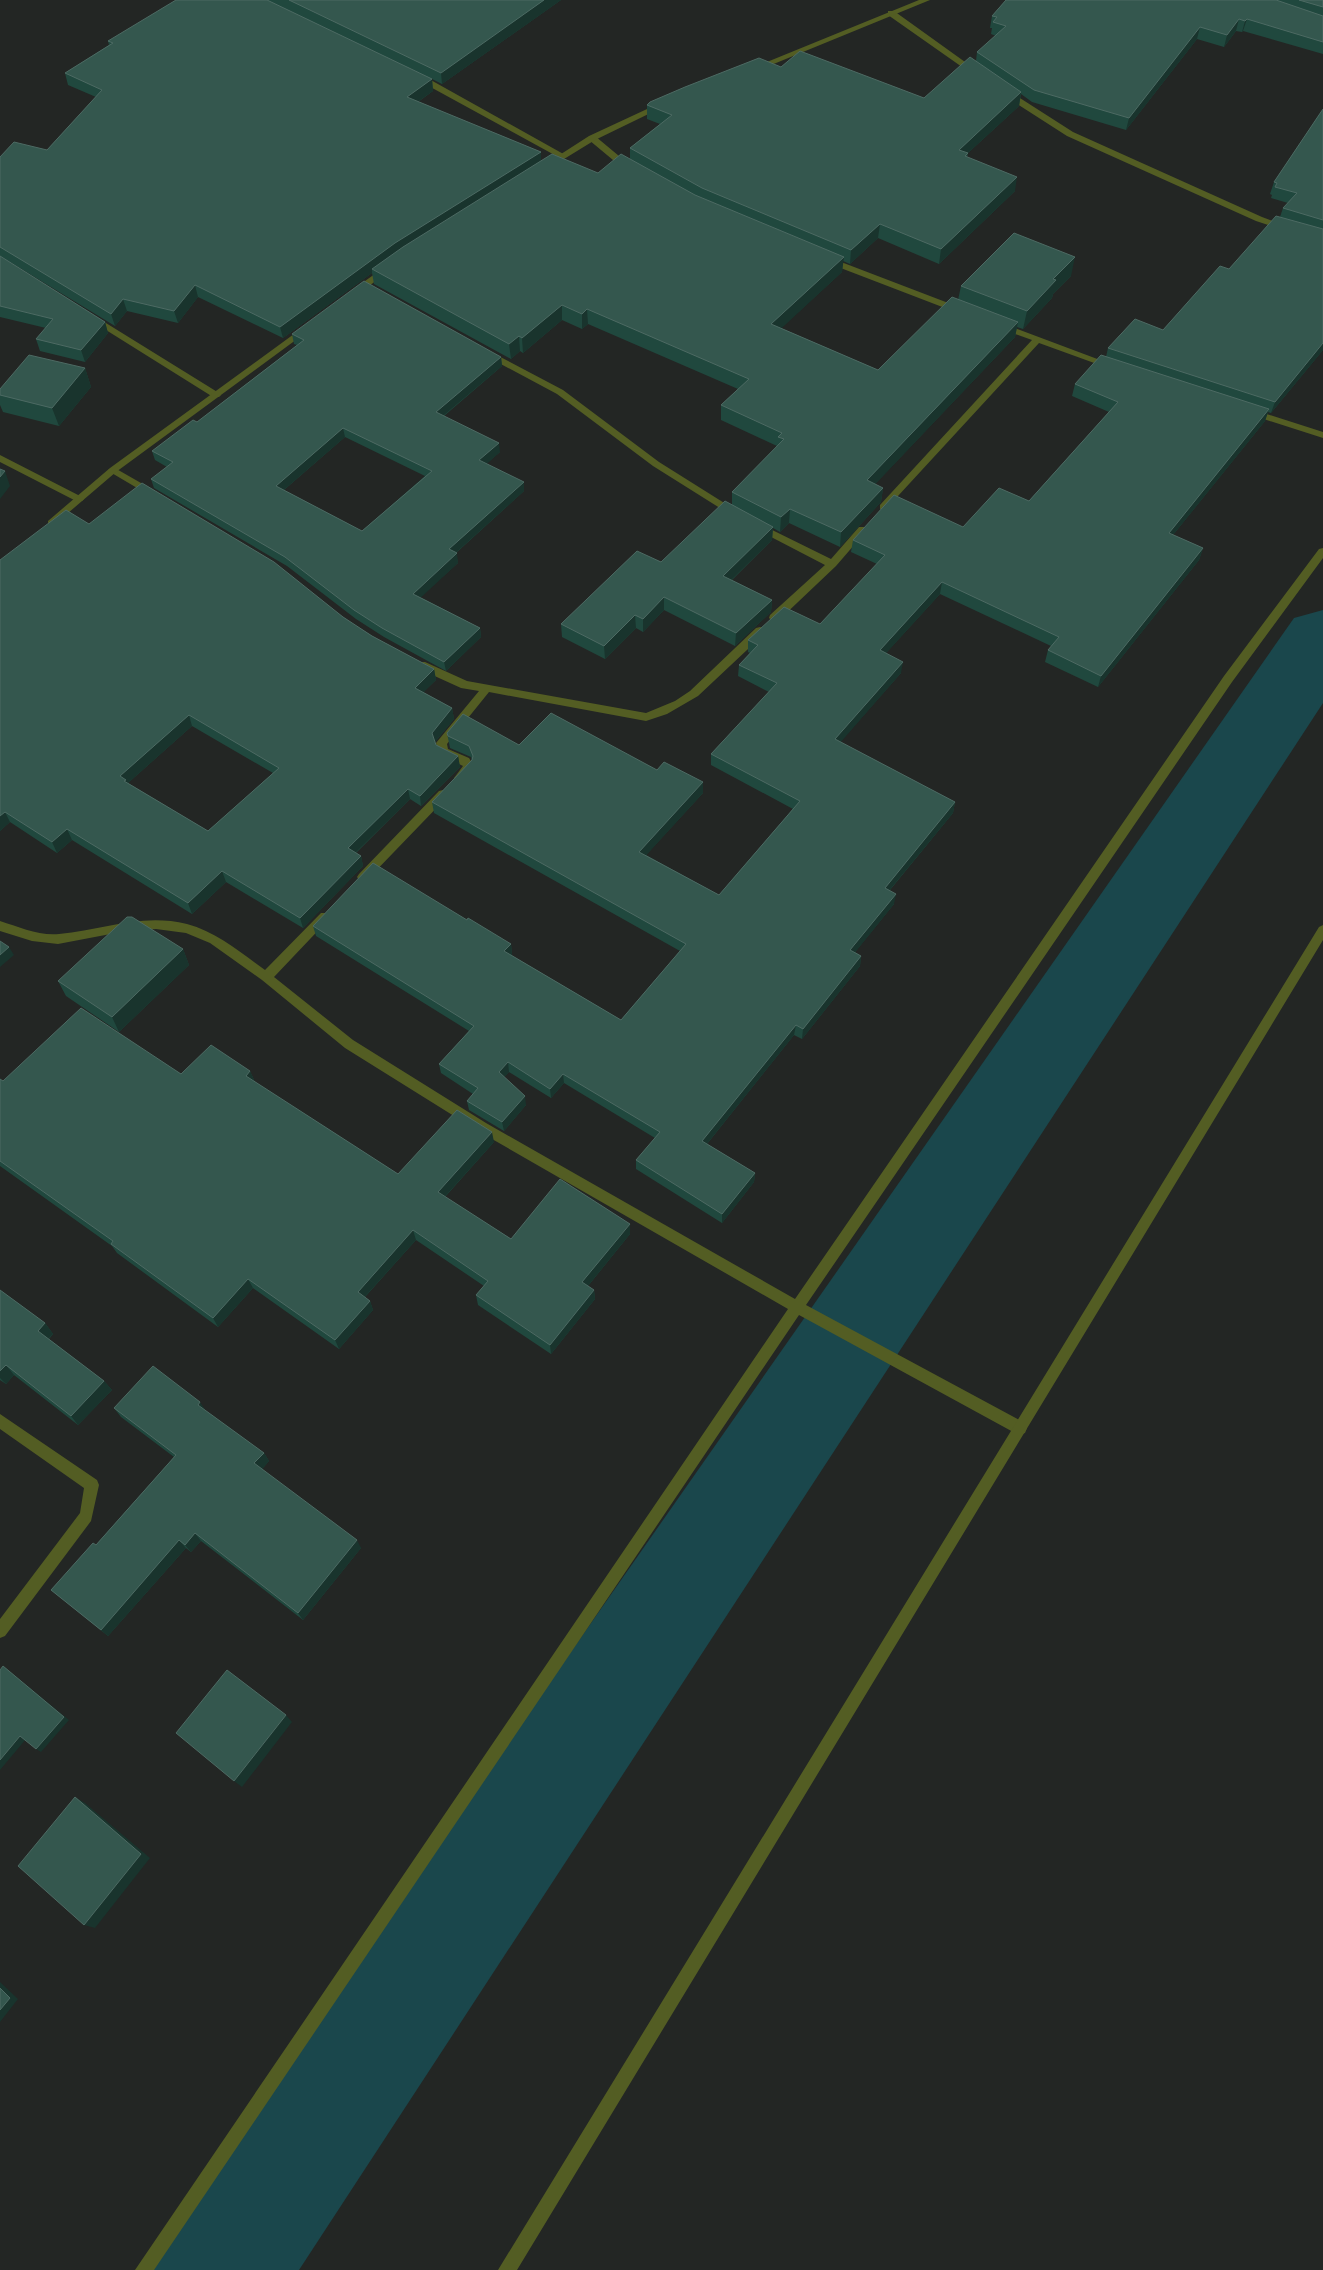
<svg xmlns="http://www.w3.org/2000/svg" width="1323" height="2270" font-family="Arial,sans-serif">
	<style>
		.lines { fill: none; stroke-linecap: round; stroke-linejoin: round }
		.river { fill: #1a474c; fill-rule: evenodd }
		.minor { fill: #535d23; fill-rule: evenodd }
		.tertiary { fill: #535d23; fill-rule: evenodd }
		.wall { fill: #20483e; fill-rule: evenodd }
		.shaded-wall { fill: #19342d }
		.building { fill: #34574e; stroke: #4d6a63; fill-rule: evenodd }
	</style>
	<rect width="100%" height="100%" fill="#232624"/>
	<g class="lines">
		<!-- river -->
		<path class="river" d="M1323 610V703L299 2270H152L172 2222 1294 618Z"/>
		<!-- minor -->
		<path class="minor" d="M888 11H894L979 72 972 74 888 15Z
			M414 74H420L567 156 560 158 414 78Z
			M1003 91H1009L1073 132 1262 217 1291 228 1287 231 1256 221 1067 136 1003 95Z
			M589 136H595L631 166V170H625L589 140Z
			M828 257 964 309 965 311 961 314 958 313 825 262V258Z
			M93 315 219 393 221 395 219 397H213L90 320V316Z
			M1001 323 1116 366 1111 369 1108 368 1039 343 886 509H880V505L1032 340 998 328 996 326Z
			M487 350 563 390 659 462 737 511V515H731L653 466 557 394 484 355V351Z
			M1251 409 1323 432V438L1248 414V410Z
			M0 455 82 497 84 499 82 501H76L0 462Z
			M113 467 155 491V495H149L110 472 108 470Z
			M758 523 831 559 859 527H867L868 529 836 566 778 621 774 622 769 618 770 615 825 565 754 528V524Z
			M1323 548V558L1232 682 806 1305 1025 1423 1027 1428 1025 1433 1020 1435 1015 1433 799 1315 154 2270H135L788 1309 478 1131 345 1048 262 980 210 943 186 933 156 929 121 932 58 944 32 941 0 931V921C19 927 39 936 59 934 104 930 141 913 187 924 217 932 241 953 265 970L321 913H329L331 916 329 919 274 977 353 1040 486 1123 795 1299 1224 676 1319 549Z
			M760 627 764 628V634L698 696 667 714 646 721 489 692 447 744 448 749 469 758 474 766 463 781 459 782 454 778 463 766 439 754 436 743 479 691 461 688 417 668 416 665 417 662H425L467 681 646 713 675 701 690 691 756 628Z
			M443 790 449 794 447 797 367 880H359L357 877 359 874 439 791Z
			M0 1414 97 1480 99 1485 91 1521 5 1636 0 1638V1619L80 1513 84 1488 0 1429Z"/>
		<!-- tertiary -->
		<path class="tertiary" d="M919 0H930L759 70 752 68Z
			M660 103 667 105 595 140 551 167 544 165 589 136Z
			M386 266 390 269 389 271 357 295H351V291Z
			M305 326 310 329 308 331 116 472 54 525H48V521L110 468Z
			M1323 925V940L517 2270H498L1319 927Z"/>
	</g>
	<!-- wall -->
	<path class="wall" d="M267 0H561L442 84 432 79 433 91 418 102 541 152V160L598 173 630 159V148L660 124 647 119V105L781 67 924 98 976 61 977 52 996 36 991 34 992 28H990L992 16 1006 0H1323V54L1243 31 1242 32 1236 31 1224 47 1197 39 1126 130 1032 102 1021 94 1019 106 968 153 967 158 1015 191 939 264 878 238 850 264 843 261 842 272 781 328 878 370 958 300 961 286 1071 276 1053 294 1052 298 1023 329 1017 327 1015 337 875 484 883 488 881 502 840 547 789 523 780 532 773 528 772 540 732 580 772 600 771 612 735 646 664 610 643 632 636 628 605 659 562 637 561 624 661 562 732 505V492L777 446 721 420V405L738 389 588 324 582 329 562 320 523 353 520 351 511 359 374 284 372 273 283 338 198 297 178 323 127 311 115 326 0 256V157L47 150 96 97 68 85 65 73 109 45 108 41Z
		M1323 109V350L1271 413 1268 412 1265 421 1173 535 1203 548 1199 560 1098 687 1045 662 1048 650 1051 646 940 594 886 653 901 673 840 742 955 802 953 813 890 890 894 904 855 952 861 956 860 966 802 1039 794 1035 707 1144 755 1173 754 1182 722 1223 636 1169V1160L655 1138 564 1083 551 1098 509 1072 504 1077 526 1105 504 1131 469 1110 467 1101 473 1094 441 1073 439 1064 469 1031 316 936 313 926 467 920 511 944 512 954 511 955 621 1020 680 951 434 813 432 802 472 761 471 757 450 748 447 733 519 745 657 770 703 793 646 855 719 895 793 809 711 765V754L769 692 738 676 739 665 750 653 748 652V640L820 624 877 564 851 552 853 540 963 527 1029 501 1109 412 1072 396 1075 384 1106 357 1108 348 1163 330 1229 269 1280 217 1283 208 1288 203 1271 198 1272 195 1270 194 1274 182Z
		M0 256 105 322 108 333 85 362 40 351 36 339 46 328 0 317Z
		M292 334 501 357 502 366 444 416 500 452 486 464 524 482V491L456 553 458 563 420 597 480 628 481 637 446 671 384 637 356 619 287 566 154 488 151 479 167 467 155 460 152 451 197 422 297 345 294 344ZM345 437 425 476 362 531 284 490Z
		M85 368 91 387 59 426 3 412 0 405V389Z
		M89 524 343 617 372 636 434 669 436 680 423 692 452 708 454 719 435 742 436 745 458 756 460 767 421 806 410 799 356 853 361 856 363 866 303 928 226 882 192 914 72 840 57 853 10 822 0 831V560ZM192 726 273 773 208 831 128 783Z
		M183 949 189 965 119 1032 66 996 58 981Z
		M250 1071 255 1082 398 1174 494 1142 445 1197 511 1239 630 1234 588 1286 594 1290 595 1299 551 1354 478 1305 476 1295 484 1286 416 1240 365 1297 370 1301 373 1310 339 1349 253 1288 218 1327 117 1253 112 1246 0 1166V1079L3 1081Z
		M0 1290 45 1323 53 1334 49 1339 104 1381 112 1390 78 1425 14 1375 6 1384 0 1380Z
		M114 1408 206 1411 264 1453 269 1461 262 1469 361 1548 303 1620 201 1541 191 1552 186 1548 108 1636 51 1590 96 1545 174 1457 121 1417Z"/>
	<!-- shaded-wall -->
	<path class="shaded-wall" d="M544 0H561L442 84 441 73Z
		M1239 19 1236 31 1224 47 1227 35Z
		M1247 19 1243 31 1242 32 1245 21Z
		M1200 27 1197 39 1126 130 1129 118Z
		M432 79 433 91 409 108 407 97Z
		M1021 92 1019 106 956 164 959 150Z
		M541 152V164L372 269V273L283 338 280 327 395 243Z
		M1017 177 1015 191 939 264 941 249Z
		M880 224 878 238 850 264 851 250Z
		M844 257 842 272 770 339 771 324Z
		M1075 257 1071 276 1053 294 1052 298 1023 329 1027 311 1053 279Z
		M195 285 198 297 178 323 174 311Z
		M123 299 127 311 115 326 111 314Z
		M562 305V320L523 353 522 338Z
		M587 309 588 324 582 329V314Z
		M105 322 108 333 85 362 81 350Z
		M1018 322 1015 337 865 495 867 480Z
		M519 336 520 351 511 359 509 344Z
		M1323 343V350L1271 413 1275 402Z
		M501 357 502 366 437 421 436 412Z
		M85 368 91 387 59 426 52 408Z
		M1269 409 1265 421 1165 545 1169 533Z
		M343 428 345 437 278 495 276 486Z
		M499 443 500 452 480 470 479 460Z
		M5 471 10 486 0 499V477Z
		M524 482V491L450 558 449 549Z
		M883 488 881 502 840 547 841 532Z
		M790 509 789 523 780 532 781 517Z
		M773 527 772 540 723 588V576Z
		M1203 548 1199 560 1098 687 1101 676Z
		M457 553 458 563 415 603 413 594Z
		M942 582 940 594 878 662 880 650Z
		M664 597V610L643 632V619Z
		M772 600 771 612 735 646 736 633Z
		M635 615 636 628 605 659 604 646Z
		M480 628 481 637 446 671 444 662Z
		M903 662 901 673 833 751 835 739Z
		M434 669 436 680 417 699 415 688Z
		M452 708 454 719 434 743 432 733Z
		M189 715 192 726 128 783 130 790 120 776Z
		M458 756 460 767 421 806 420 796Z
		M703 782V793L640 862 639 852Z
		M408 789 410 799 350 858 348 848Z
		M955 802 953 813 883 898 885 888Z
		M5 812 10 822 0 831V816Z
		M67 829 72 840 57 853 52 842Z
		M361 856 363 866 303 928 300 918Z
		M222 871 226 882 192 914 188 903Z
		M896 894 894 904 849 960 850 950Z
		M511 944 512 954 506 961 504 951Z
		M9 947 14 955 0 967V955Z
		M183 949 189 965 119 1032 112 1017Z
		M861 956 860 966 802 1039 803 1029Z
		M796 1025 794 1035 702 1150V1141Z
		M508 1062 509 1072 500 1082 499 1072Z
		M250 1071 255 1082 246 1076Z
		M563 1074 564 1083 551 1098 550 1089Z
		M525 1096 526 1105 504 1131 502 1122Z
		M492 1132 494 1142 440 1202 438 1192Z
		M755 1173 754 1182 722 1223V1214Z
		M630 1224V1234L583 1292 582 1282Z
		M413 1230 416 1240 361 1301 358 1292Z
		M248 1279 253 1288 218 1327 213 1318Z
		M594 1290 595 1299 551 1354 550 1345Z
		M370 1301 373 1310 339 1349 335 1340Z
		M45 1323 53 1334 46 1341 38 1331Z
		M6 1365 14 1375 6 1384 0 1378V1371Z
		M104 1381 112 1390 78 1425 71 1416Z
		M200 1402 206 1411 198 1405Z
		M264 1453 269 1461 260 1472 254 1463Z
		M195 1533 201 1541 191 1552 185 1545Z
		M179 1540 186 1548 108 1636 101 1630Z
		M357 1540 361 1548 303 1620 298 1613Z
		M3 1666 69 1720 41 1752 36 1749Z
		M286 1715 292 1722 242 1787 234 1781Z
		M20 1736 26 1739 0 1770V1760Z
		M75 1797 85 1803 150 1858 95 1928 84 1925Z
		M0 1982 18 1999 0 2022Z"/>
	<!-- building -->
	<path class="building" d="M176 0H267L432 79 407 97 541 152 395 243 280 327 195 285 174 311 123 299 111 314 0 247V157L14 142 47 150 102 90 65 73 113 43 108 41Z
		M289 0H544L441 73Z
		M1006 0H1276L1323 16V42L1247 19 1245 21 1239 19 1227 35 1200 27 1129 118 1034 90 977 52 1006 26 993 22 997 17 992 16Z
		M1299 0H1323V7Z
		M800 51 924 98 970 57 1021 92 959 150 968 153 965 156 1017 177 941 249 880 224 851 250 702 188 630 148 672 115 647 105 650 102 685 87 759 58 781 67Z
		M1323 109V220L1283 208 1297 193 1275 187 1277 183 1274 182Z
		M552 154 598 173 621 154 695 195 844 257 771 324 878 370 952 297 1018 322 867 480 883 488 841 532 790 509 781 517 732 492 784 439 778 437 782 433 721 405 749 379 587 309 582 314 562 305 522 338 519 336 509 344 372 269 403 247Z
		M1276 216 1323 229V343L1275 402 1108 348 1135 319 1163 330 1220 266 1229 269Z
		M1014 233 1075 257 1053 279 1056 280 1027 311 961 286Z
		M0 256 105 322 81 350 36 339 53 319 0 306Z
		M364 281 501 357 436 412 499 443 479 460 524 482 449 549 457 553 413 594 480 628 444 662 382 628 354 610 285 557 151 479 173 462 152 451 193 420 197 422 304 340 292 334ZM343 428 432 471 362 531 276 486Z
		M29 355 85 368 52 408 0 395V389Z
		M1101 355 1269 409 1169 533 1203 548 1101 676 1048 650 1059 637 942 582 880 650 903 662 835 739 955 802 885 888 896 894 850 950 861 956 803 1029 796 1025 702 1141 755 1173 722 1214 636 1160 660 1132 563 1074 550 1089 508 1062 499 1072 525 1096 502 1122 467 1101 478 1088 439 1064 474 1026 313 926 373 863 467 920 468 918 511 944 504 951 621 1020 686 944 432 802 472 760 473 756 469 746 448 736 447 733 463 714 519 745 551 713 657 770 664 762 703 782 639 852 719 895 800 801 711 754 777 683 739 665 758 645 748 640 784 607 820 624 885 555 853 540 894 495 963 527 999 488 1029 501 1118 402 1075 384Z
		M0 469 5 471 0 477Z
		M142 483 274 562 343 617 372 636 434 669 415 688 452 708 432 733 436 745 458 756 420 796 408 789 348 848 361 856 300 918 222 871 188 903 67 829 52 842 5 812 0 816V560L66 510 89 524ZM189 715 279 768 208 831 124 781 126 780 120 776Z
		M725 501 773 527 723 576 772 600 736 633 664 597 643 619 635 615 604 646 561 624 637 551 661 562Z
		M127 917H132L183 949 112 1017 58 981Z
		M0 941 9 947 0 955Z
		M81 1008 181 1074 211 1045 250 1071 246 1076 398 1174 457 1110 492 1132 438 1192 511 1239 560 1179 630 1224 582 1282 594 1290 550 1345 476 1295 488 1281 413 1230 358 1292 370 1301 335 1340 248 1279 213 1318 111 1244 113 1241 0 1161V1079L3 1081Z
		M0 1290 45 1323 38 1331 104 1381 71 1416 6 1365 0 1371Z
		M153 1366 200 1402 198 1405 264 1453 254 1463 357 1540 298 1613 195 1533 185 1545 179 1540 101 1630 51 1590 93 1543 96 1545 176 1455 114 1408Z
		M3 1666 64 1717 36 1749 20 1736 0 1760V1670Z
		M227 1670 286 1715 234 1781 176 1733Z
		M75 1797 141 1854 84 1925 18 1866Z
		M0 1988 10 1998 0 2010Z"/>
</svg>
